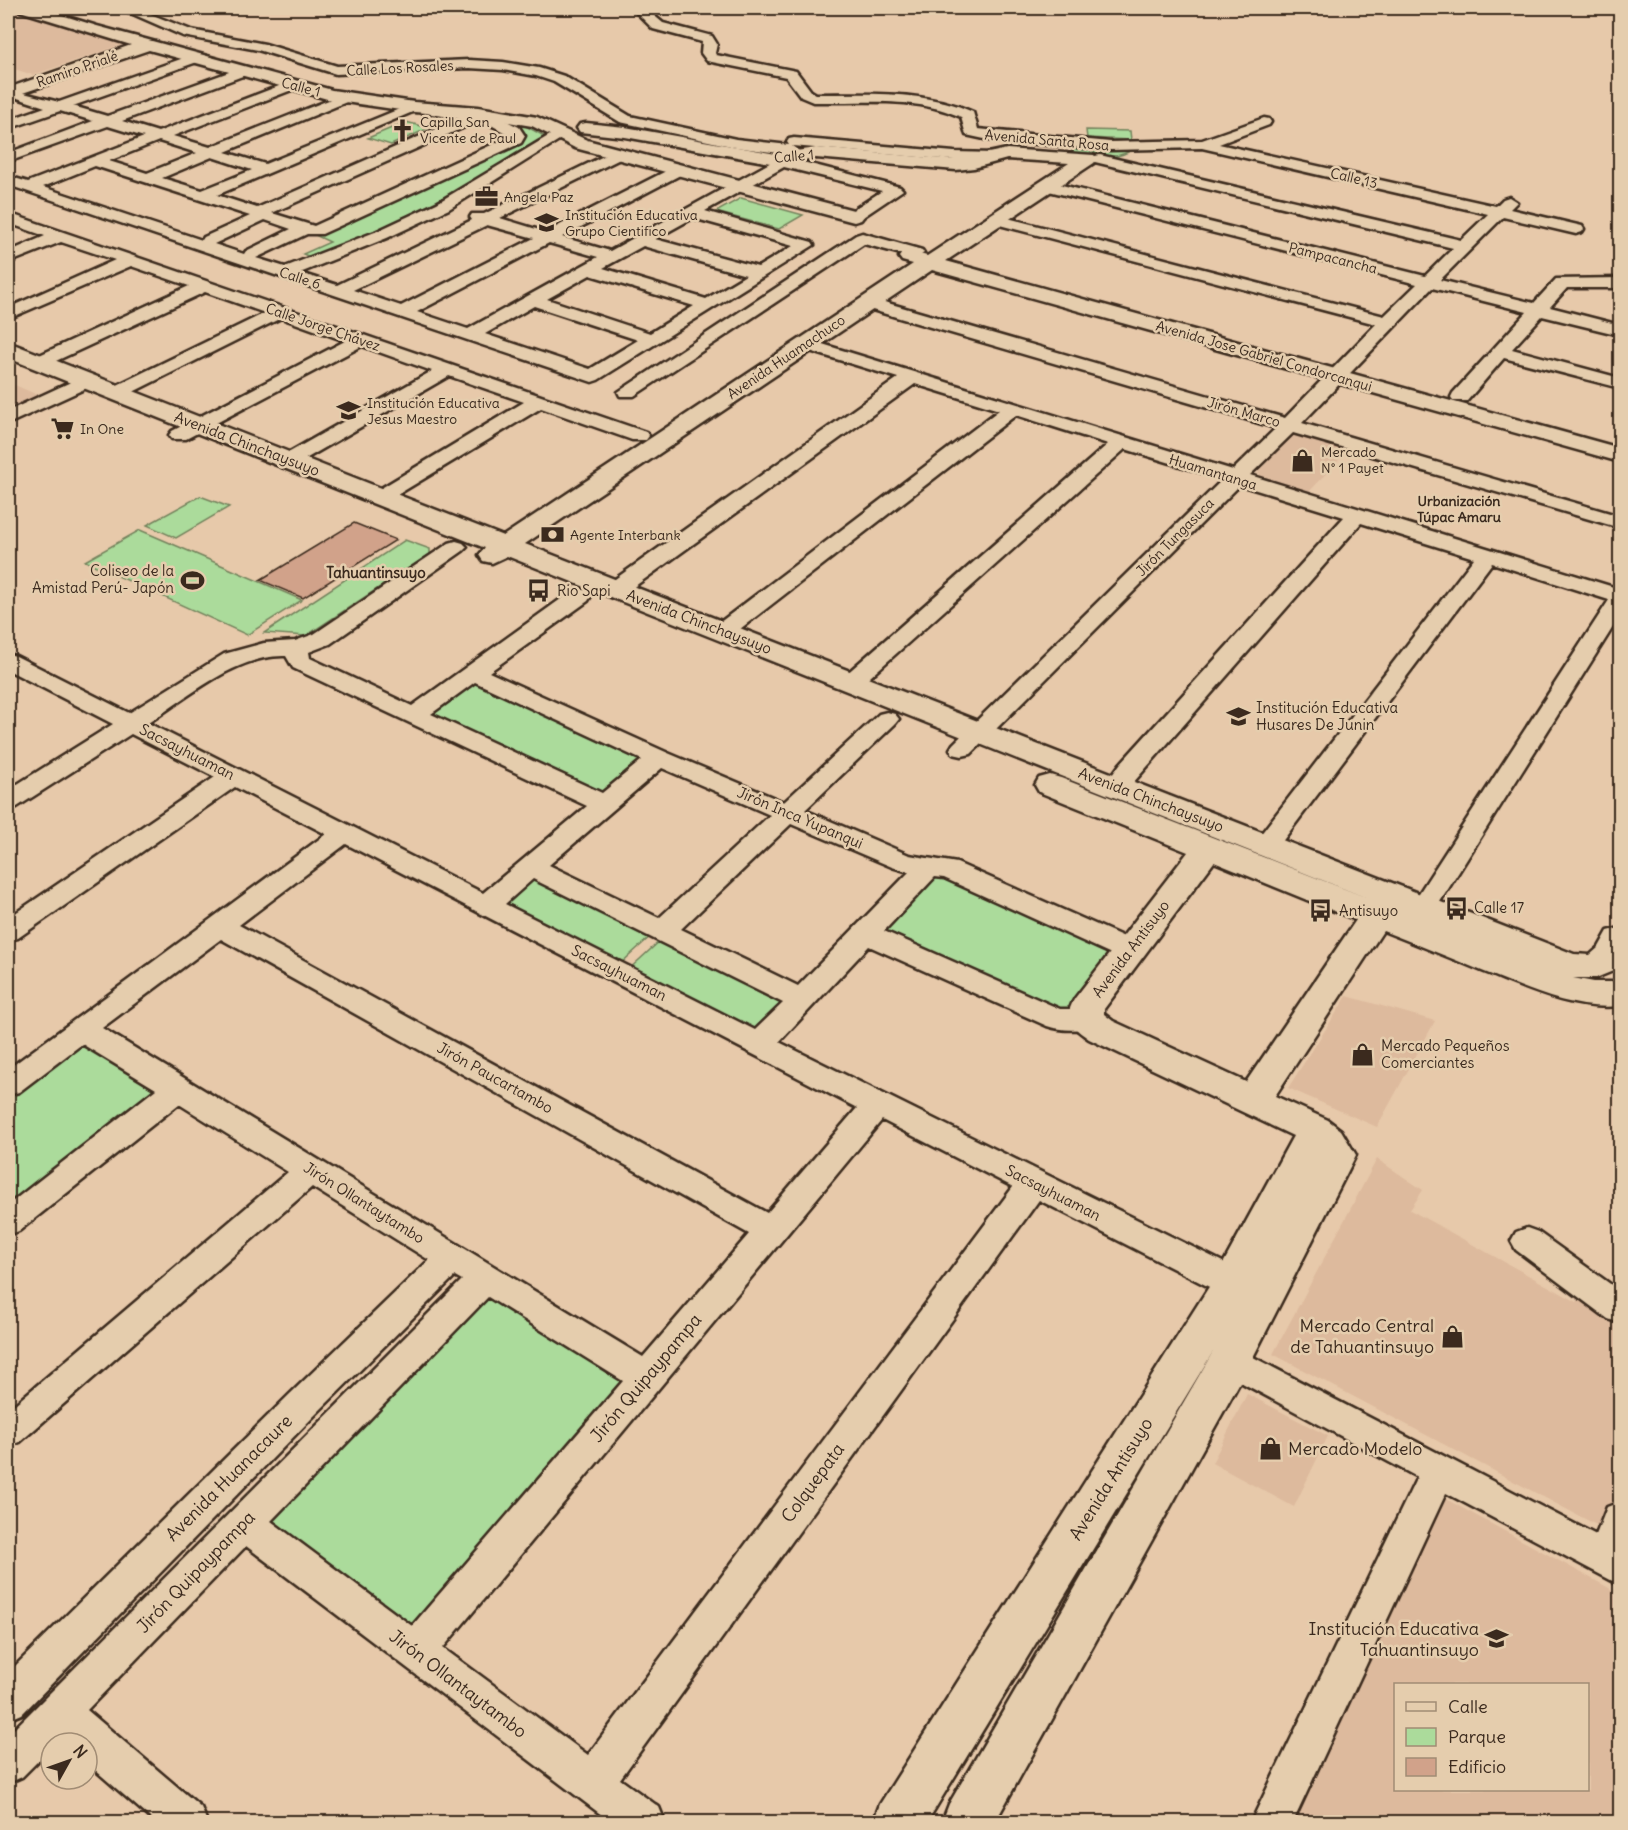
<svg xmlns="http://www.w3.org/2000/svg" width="1628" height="1830" font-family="Delius,sans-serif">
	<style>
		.built { fill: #ddba9d; fill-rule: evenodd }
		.green { fill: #abdb9b; stroke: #73825c; stroke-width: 1.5 }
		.building { fill: #d1a28a; stroke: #3b2a1e; stroke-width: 1.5 }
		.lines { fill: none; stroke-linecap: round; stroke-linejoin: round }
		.street-casing { stroke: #3b2a1e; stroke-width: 5 }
		.secondary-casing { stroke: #3b2a1e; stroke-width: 5 }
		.street { fill: #e5cdad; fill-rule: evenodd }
		.secondary { fill: #e5cdad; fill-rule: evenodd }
		.labels { text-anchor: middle; stroke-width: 5; stroke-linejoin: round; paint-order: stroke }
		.far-street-label { font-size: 14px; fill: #3b2a1e; stroke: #e5cdad }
		.far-poi-label { font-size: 14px; fill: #3b2a1e; stroke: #e5cdad; text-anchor: start }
		.far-neighbourhood-label { font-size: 14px; font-weight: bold; fill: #3b2a1e; stroke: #e5cdad }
		.street-label { font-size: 15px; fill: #3b2a1e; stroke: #e5cdad }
		.poi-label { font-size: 15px; fill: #3b2a1e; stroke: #e5cdad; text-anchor: start }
		.far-quarter-label { font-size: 15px; font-weight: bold; fill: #3b2a1e; stroke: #e5cdad }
		.near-poi-label { font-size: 18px; fill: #3b2a1e; stroke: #e5cdad; text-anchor: end }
		.near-street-label { font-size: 18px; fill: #3b2a1e; stroke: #e5cdad }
	</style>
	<rect width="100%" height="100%" fill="#e7c9aa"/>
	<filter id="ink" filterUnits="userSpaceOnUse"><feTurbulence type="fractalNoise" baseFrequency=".0167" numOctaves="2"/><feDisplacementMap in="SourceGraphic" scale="12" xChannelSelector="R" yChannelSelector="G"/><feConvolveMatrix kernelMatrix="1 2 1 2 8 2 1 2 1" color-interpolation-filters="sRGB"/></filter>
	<g filter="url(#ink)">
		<!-- built -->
		<path class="built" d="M8 8 58 25 125 44 33 75 8 67Z
			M8 382 40 396 8 411Z
			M1301 435 1349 449 1309 492 1262 477 1258 472 1291 436Z
			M1347 996 1435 1021 1377 1127 1288 1088Z
			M1377 1159 1423 1190 1410 1210 1577 1302 1582 1296 1620 1318V1485L1604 1529 1273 1354Z
			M1247 1394 1328 1436 1294 1507 1212 1463Z
			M1442 1497 1620 1594V1822H1285ZM1396 1684H1588V1790H1396Z"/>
		<!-- green -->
		<path class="green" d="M498 120 520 123 546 137 511 163 346 247 310 257 303 254 330 242 317 236 525 139 519 129Z
			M406 122 429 128 391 145 368 138Z
			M1086 130 1130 131 1131 140 1087 138Z
			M1077 144 1124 148 1128 152C1111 161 1088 156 1069 155Z
			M741 198 803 215 779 229 716 212Z
			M200 496 229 507 176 538 147 525Z
			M140 530 302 600 247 635 85 561Z
			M405 540 430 549V554L306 636 264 633Z
			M474 677 652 758 603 799 422 715Z
			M934 871 1119 952 1067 1018 878 932Z
			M533 874 652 935 619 965 499 904Z
			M662 939 792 1001 758 1037 627 971Z
			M79 1037 165 1092 8 1215V1091Z
			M486 1291 629 1379 416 1632 262 1520Z"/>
		<!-- building -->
		<path class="building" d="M354 523 396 540 303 598 260 580Z"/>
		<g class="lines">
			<defs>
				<path id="street" d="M119 8H135L191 30 265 44 337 66 469 60 503 62 539 68 564 76 630 116 736 139 789 145 787 142 789 139 794 138 954 152 994 153 1001 157 994 161 954 160 792 146 805 155 803 158 795 160 900 187 903 190 860 219 854 221 846 216 848 213 882 191 784 167 705 211 812 242 814 245 598 380 592 382 8 185V176L28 182 144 137 108 126 8 162V153L93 121 60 111 8 129V120L45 107 8 95V89L59 102 195 54 200 55 202 58 200 61 73 106 107 116 243 67 248 68 250 71 248 74 122 121 158 132 292 81 297 82 299 85 297 88 173 136 210 147 344 94 349 95 351 98 349 101 225 152 265 164 414 103 500 118 519 127 525 136 521 143 322 234H307L256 258 285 267 375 232 437 203 555 132 560 131 567 135 449 209 387 238 300 273 337 285 472 220 470 217 472 214H484L614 151 619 150 626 154 624 157 500 218 546 232 674 167H684L687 170 684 173 562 237 610 251 786 154 736 147 620 122 554 82 536 76 503 70 469 68 336 74 258 50 183 36ZM415 111 459 119 257 208 217 195ZM476 122 491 125 511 136 314 226 272 213ZM159 141 197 153 147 173 109 161ZM212 157 252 170 202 190 162 178ZM95 166 250 216 204 237 202 240 43 187ZM693 218 793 246 758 267 655 239ZM265 220 291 229 246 251 244 254 214 244ZM487 225 534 238 401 306 353 290ZM549 243 598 257 468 329 417 312ZM643 246 746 275 706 299 603 268ZM590 275 694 306 650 333 547 299ZM534 306 638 340 590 369 485 334Z
					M632 8H645L663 23 712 36 717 44 715 53 716 55 796 71 811 91 816 94C868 94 924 90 973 112L978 129 1110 142 1202 140 1264 118 1269 119 1271 122 1269 125 1219 144 1496 206 1503 199 1509 197 1517 202 1510 209 1582 226 1584 229 1582 232 1576 234 1503 217 1440 280 1534 303 1556 279 1620 278V288H1567L1550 307 1620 325V335L1542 316 1512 349 1620 378V388L1504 358 1467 401H1453L1451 397 1453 393 1527 312 1432 288 1302 423 1620 516V528L1293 433 1250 475 1620 589V616L1433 913 1423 916 1413 913 1410 907 1609 600 1492 563 1275 851 1266 853 1257 851 1253 845 1257 839 1474 558 1361 523 1125 792 1116 794 1107 792 1104 786 1120 764 1344 517 1240 485 971 754 962 756 953 754 950 749 953 744 1223 479 1125 449 860 686 852 688 844 686 840 681 844 676 1108 444 1016 415 731 636 723 638 715 636 712 631 715 626 999 410 915 384 624 594 616 596 608 594 605 589 608 584 898 378 800 348 797 344 800 340 806 339 1233 470 1276 428 862 307 859 303 862 299H874L1285 418 1376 324 988 222 986 219 988 216H1000L1384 316 1417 284 1041 189 1038 186 1041 183 1046 181 1425 276 1453 248 1095 162 1093 159 1095 156 1100 155 1461 240 1488 214 1202 148 1110 150 989 140 966 135 961 117C916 96 861 103 813 102L801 97 786 77 707 61 701 53 702 42 653 29Z
					M8 213 646 432 649 436 646 440H632L541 408 387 501H373L370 497 373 493 524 402 449 376 295 465H281L278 461 281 457 432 371 362 346 186 439H172L169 435 172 431 345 341 281 318 123 397H109L107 393 109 389 265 313 205 292 45 366H33L30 362 33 358 189 286 131 266 8 319V308L115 260 61 242 8 263V252L45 236 8 223Z
					M862 233 922 250 924 253 916 258 864 244 634 396H620L618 392 856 235Z
					M86 375 93 377 95 381 93 385 8 424V411Z
					M456 541 463 543 467 547 463 551 330 644 309 652 310 658 412 706 572 591 580 589 588 591 591 596 588 601 489 672 668 753 784 802 879 714 887 712 895 714 899 719 895 724 805 810 909 855 957 863 1140 944 1144 951 1140 958 1130 961 1120 958 944 878 935 877 884 931 1060 1009H1086L1096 1012 1100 1019 1096 1026C1080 1031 1063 1031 1047 1026L869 946 779 1042 1245 1273 1249 1283 1245 1293 1233 1297 1221 1293 1039 1200 620 1779 659 1807 665 1822H611L246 1546 87 1710 201 1807 207 1822H155L87 1763V1743H64L60 1739 56 1743H51V1748L22 1777 8 1783V1735L462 1280 455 1276 314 1416 22 1714 8 1720V1673L290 1394 429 1260 312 1187 20 1442 8 1447V1410L288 1172 179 1104 19 1231 8 1235V1205L156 1089 82 1044 19 1092 8 1095V1069L326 834 235 787 18 938 8 940V918L215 777 131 734 17 807 8 809V790L113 724 8 670V654L16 656 129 713 224 654 264 643 295 641 314 634 449 543ZM286 656 293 668 587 806 483 893 148 723C188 697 237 654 286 656ZM475 682 642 760 602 793 431 714ZM662 768 770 815 659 918 549 865ZM791 824 892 867 909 872 798 986 681 929ZM346 844 857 1108 767 1213 239 925ZM533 879 783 1003 755 1030 505 904ZM221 939 749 1234 643 1357 102 1028ZM882 1120 1013 1187 588 1755 443 1648ZM488 1297 623 1381 412 1626 271 1521Z
					M1527 1228 1538 1232 1620 1291V1323L1608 1319 1516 1250 1511 1241 1516 1232Z
					M1230 1345 1596 1535 1607 1507 1620 1502V1585L1446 1493 1293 1822H1251L1417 1477 1218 1370 1213 1360 1218 1350Z"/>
				<path id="secondary" d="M17 8H39L97 26 332 90 414 102 478 107 537 117 587 140 861 212 864 216 861 220 854 222 575 148 532 126 478 117 414 112 331 100 149 50 8 98V88L131 45 20 11Z
					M586 123 625 127 776 154 816 148 956 160 1007 149 1094 155 1097 159 1094 163 946 261 1620 448V462L932 270 525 544 1574 954 1590 955 1599 947 1608 931 1620 928V966L1618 969 1596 978H1573L1594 982H1620V1006C1572 1011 1526 988 1482 971 1449 957 1416 944 1383 931L1275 1096 1328 1120 1341 1130 1356 1155 1245 1373 995 1822H942L949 1804 1214 1350 927 1822H873L880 1804 1219 1271 1293 1136 1089 1039C1071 1026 1062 1020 1075 998L1188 852 1039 792 1035 785 1039 778 1050 775 1061 778 1370 899 507 556 492 563 483 561 479 555 485 548 8 358V344L16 345 503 536 913 264 902 261 899 257 902 253 909 251 927 256 1069 163 1007 159 974 168 956 170 816 158 776 164 625 137 580 132 577 128 580 124ZM1214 862 1356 920 1246 1082 1113 1021 1104 1014V1009Z"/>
			</defs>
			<!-- street casing -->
			<use href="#street" class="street-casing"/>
			<!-- secondary casing -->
			<use href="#secondary" class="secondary-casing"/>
			<!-- street -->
			<use href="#street" class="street"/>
			<!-- secondary -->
			<use href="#secondary" class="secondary"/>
		</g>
	</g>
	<!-- icons -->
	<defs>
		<symbol id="church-bare" viewBox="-9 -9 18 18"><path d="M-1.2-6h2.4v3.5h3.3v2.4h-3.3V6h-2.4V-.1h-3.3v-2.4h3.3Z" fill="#3b2a1e" stroke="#e5cdad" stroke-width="2.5" paint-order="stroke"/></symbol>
		<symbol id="office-bare" viewBox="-9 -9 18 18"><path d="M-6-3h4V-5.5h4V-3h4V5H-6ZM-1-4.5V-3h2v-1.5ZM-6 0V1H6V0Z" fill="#3b2a1e" stroke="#e5cdad" stroke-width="2.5" paint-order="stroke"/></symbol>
		<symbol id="school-bare" viewBox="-9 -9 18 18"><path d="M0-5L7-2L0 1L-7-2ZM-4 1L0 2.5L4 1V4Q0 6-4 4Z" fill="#3b2a1e" stroke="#e5cdad" stroke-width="2.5" paint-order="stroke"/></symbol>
		<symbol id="supermarket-bare" viewBox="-9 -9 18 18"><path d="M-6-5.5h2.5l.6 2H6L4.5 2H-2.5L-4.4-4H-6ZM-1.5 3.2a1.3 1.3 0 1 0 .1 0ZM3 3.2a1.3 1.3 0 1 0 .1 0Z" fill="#3b2a1e" stroke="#e5cdad" stroke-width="2.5" paint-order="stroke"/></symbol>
		<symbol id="shop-bare" viewBox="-9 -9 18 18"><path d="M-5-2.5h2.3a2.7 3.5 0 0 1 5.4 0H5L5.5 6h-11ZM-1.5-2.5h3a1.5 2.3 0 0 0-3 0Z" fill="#3b2a1e" stroke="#e5cdad" stroke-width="2.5" paint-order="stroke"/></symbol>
		<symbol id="bank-bare" viewBox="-9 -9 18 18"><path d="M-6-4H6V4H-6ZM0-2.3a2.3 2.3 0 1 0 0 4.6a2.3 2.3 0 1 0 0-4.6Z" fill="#3b2a1e" stroke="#e5cdad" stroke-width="2.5" paint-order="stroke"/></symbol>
		<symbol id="stadium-bare" viewBox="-9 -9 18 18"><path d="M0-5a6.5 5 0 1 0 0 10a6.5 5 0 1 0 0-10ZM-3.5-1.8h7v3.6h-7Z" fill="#3b2a1e" stroke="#e5cdad" stroke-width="2.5" paint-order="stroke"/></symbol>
		<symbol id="bus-bare" viewBox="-9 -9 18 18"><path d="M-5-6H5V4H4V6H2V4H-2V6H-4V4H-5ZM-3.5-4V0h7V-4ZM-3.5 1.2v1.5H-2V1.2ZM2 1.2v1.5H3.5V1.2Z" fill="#3b2a1e" stroke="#e5cdad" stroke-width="2.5" paint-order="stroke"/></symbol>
	</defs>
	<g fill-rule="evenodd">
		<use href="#church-bare" x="386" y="114" width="33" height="33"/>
		<use href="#office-bare" x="470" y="180" width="33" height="33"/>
		<use href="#school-bare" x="530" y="206" width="33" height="33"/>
		<use href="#school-bare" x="332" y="394" width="33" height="33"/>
		<use href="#supermarket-bare" x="46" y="412" width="33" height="33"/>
		<use href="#shop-bare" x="1286" y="444" width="33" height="33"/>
		<use href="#bank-bare" x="536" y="518" width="33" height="33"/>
		<use href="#stadium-bare" x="176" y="564" width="33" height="33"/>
		<use href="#bus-bare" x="522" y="574" width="33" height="33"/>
		<use href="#school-bare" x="1222" y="700" width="33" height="33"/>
		<use href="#bus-bare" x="1440" y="892" width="33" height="33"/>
		<use href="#bus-bare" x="1304" y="894" width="33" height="33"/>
		<use href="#shop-bare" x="1346" y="1038" width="33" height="33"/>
		<use href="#shop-bare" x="1436" y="1320" width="33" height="33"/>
		<use href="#shop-bare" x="1254" y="1432" width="33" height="33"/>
		<use href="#school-bare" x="1480" y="1622" width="33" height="33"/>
	</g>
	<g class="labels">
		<!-- far-street labels -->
		<g class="far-street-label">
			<text transform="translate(400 68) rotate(-3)" y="5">Calle Los Rosales</text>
			<text transform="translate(77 69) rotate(-19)" y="5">Ramiro Prialé</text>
			<text transform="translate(301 87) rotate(15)" y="5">Calle 1</text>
			<text transform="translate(1047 140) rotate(5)" y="5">Avenida Santa Rosa</text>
			<text transform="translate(794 156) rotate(-5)" y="5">Calle 1</text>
			<text transform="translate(1354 178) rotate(13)" y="5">Calle 13</text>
			<text transform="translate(1333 258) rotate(14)" y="5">Pampacancha</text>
			<text transform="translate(300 278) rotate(18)" y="5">Calle 6</text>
			<text transform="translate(323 327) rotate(19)" y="5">Calle Jorge Chávez</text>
			<text transform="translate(1264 356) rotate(16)" y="5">Avenida Jose Gabriel Condorcanqui</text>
			<text transform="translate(786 357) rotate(-34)" y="5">Avenida Huamachuco</text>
			<text transform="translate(1244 412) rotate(16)" y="5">Jirón Marco</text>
			<text transform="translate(1213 472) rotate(17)" y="5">Huamantanga</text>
			<text transform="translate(1175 537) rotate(-45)" y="5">Jirón Tungasuca</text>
		</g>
		<!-- far-poi labels -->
		<g class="far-poi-label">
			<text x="420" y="127">Capilla San<tspan x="420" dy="16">Vicente de Paul</tspan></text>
			<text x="504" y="202">Angela Paz</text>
			<text x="565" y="220">Institución Educativa<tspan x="565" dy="16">Grupo Cientifico</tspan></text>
			<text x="367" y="408">Institución Educativa<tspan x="367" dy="16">Jesus Maestro</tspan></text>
			<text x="80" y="434">In One</text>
			<text x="1321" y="457">Mercado<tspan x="1321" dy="16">N° 1 Payet</tspan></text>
			<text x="570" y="540">Agente Interbank</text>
		</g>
		<!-- far-neighbourhood labels -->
		<g class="far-neighbourhood-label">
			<text x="1459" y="506">Urbanización<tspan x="1459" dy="16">Túpac Amaru</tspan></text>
		</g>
		<!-- street labels -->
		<g class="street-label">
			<text transform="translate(247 444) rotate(21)" y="5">Avenida Chinchaysuyo</text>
			<text transform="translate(699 622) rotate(21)" y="5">Avenida Chinchaysuyo</text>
			<text transform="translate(187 752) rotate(27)" y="5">Sacsayhuaman</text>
			<text transform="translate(1151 800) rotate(21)" y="5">Avenida Chinchaysuyo</text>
			<text transform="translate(800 818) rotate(23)" y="5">Jirón Inca Yupanqui</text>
			<text transform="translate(1131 949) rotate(-53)" y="5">Avenida Antisuyo</text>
			<text transform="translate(619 973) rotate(27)" y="5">Sacsayhuaman</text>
			<text transform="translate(495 1078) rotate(29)" y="5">Jirón Paucartambo</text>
			<text transform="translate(1053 1193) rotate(27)" y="5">Sacsayhuaman</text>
			<text transform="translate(364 1203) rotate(32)" y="5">Jirón Ollantaytambo</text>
		</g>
		<!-- poi labels -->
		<g class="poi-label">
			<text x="174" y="576" text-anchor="end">Coliseo de la<tspan x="174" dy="17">Amistad Perú- Japón</tspan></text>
			<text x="557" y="596">Rio Sapi</text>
			<text x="1256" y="713">Institución Educativa<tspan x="1256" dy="17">Husares De Junin</tspan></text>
			<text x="1474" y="913">Calle 17</text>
			<text x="1339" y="916">Antisuyo</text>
			<text x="1381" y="1051">Mercado Pequeños<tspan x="1381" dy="17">Comerciantes</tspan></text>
		</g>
		<!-- far-quarter labels -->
		<g class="far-quarter-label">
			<text x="376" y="578">Tahuantinsuyo</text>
		</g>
		<!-- near-poi labels -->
		<g class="near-poi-label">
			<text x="1434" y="1332">Mercado Central<tspan x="1434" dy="21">de Tahuantinsuyo</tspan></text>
			<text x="1288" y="1455" text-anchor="start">Mercado Modelo</text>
			<text x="1479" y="1635">Institución Educativa<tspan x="1479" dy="21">Tahuantinsuyo</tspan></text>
		</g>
		<!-- near-street labels -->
		<g class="near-street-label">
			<text transform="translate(646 1378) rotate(-50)" y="6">Jirón Quipaypampa</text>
			<text transform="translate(229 1478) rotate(-45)" y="6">Avenida Huanacaure</text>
			<text transform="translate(1111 1479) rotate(-58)" y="6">Avenida Antisuyo</text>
			<text transform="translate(813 1483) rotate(-54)" y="6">Colquepata</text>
			<text transform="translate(196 1572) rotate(-46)" y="6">Jirón Quipaypampa</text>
			<text transform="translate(458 1684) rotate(37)" y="6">Jirón Ollantaytambo</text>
		</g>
	</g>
	<!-- margin -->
	<rect width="1628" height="1830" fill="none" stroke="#e5cdad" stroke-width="30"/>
	<rect x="15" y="15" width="1598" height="1800" fill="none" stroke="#3b2a1e" stroke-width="2" filter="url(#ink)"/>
	<!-- legend -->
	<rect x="1394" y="1683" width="195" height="108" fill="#e5cdad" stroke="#a18c74" stroke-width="1.5"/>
	<rect x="1406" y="1702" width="30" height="9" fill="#e5cdad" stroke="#a18c74" stroke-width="1.5"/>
	<text x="1448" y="1713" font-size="18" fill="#3b2a1e">Calle</text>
	<rect x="1406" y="1728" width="30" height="18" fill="#abdb9b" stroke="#a18c74" stroke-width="1.5"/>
	<text x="1448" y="1743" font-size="18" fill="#3b2a1e">Parque</text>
	<rect x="1406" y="1758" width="30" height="18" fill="#d1a28a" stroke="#a18c74" stroke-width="1.5"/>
	<text x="1448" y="1773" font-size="18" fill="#3b2a1e">Edificio</text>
	<!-- north arrow -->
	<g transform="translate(69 1761) rotate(50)"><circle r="28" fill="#e5cdad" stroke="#a18c74" stroke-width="1.5"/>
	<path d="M0-4.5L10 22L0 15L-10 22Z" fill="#3b2a1e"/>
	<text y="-9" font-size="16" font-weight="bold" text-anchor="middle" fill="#3b2a1e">N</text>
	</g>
</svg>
